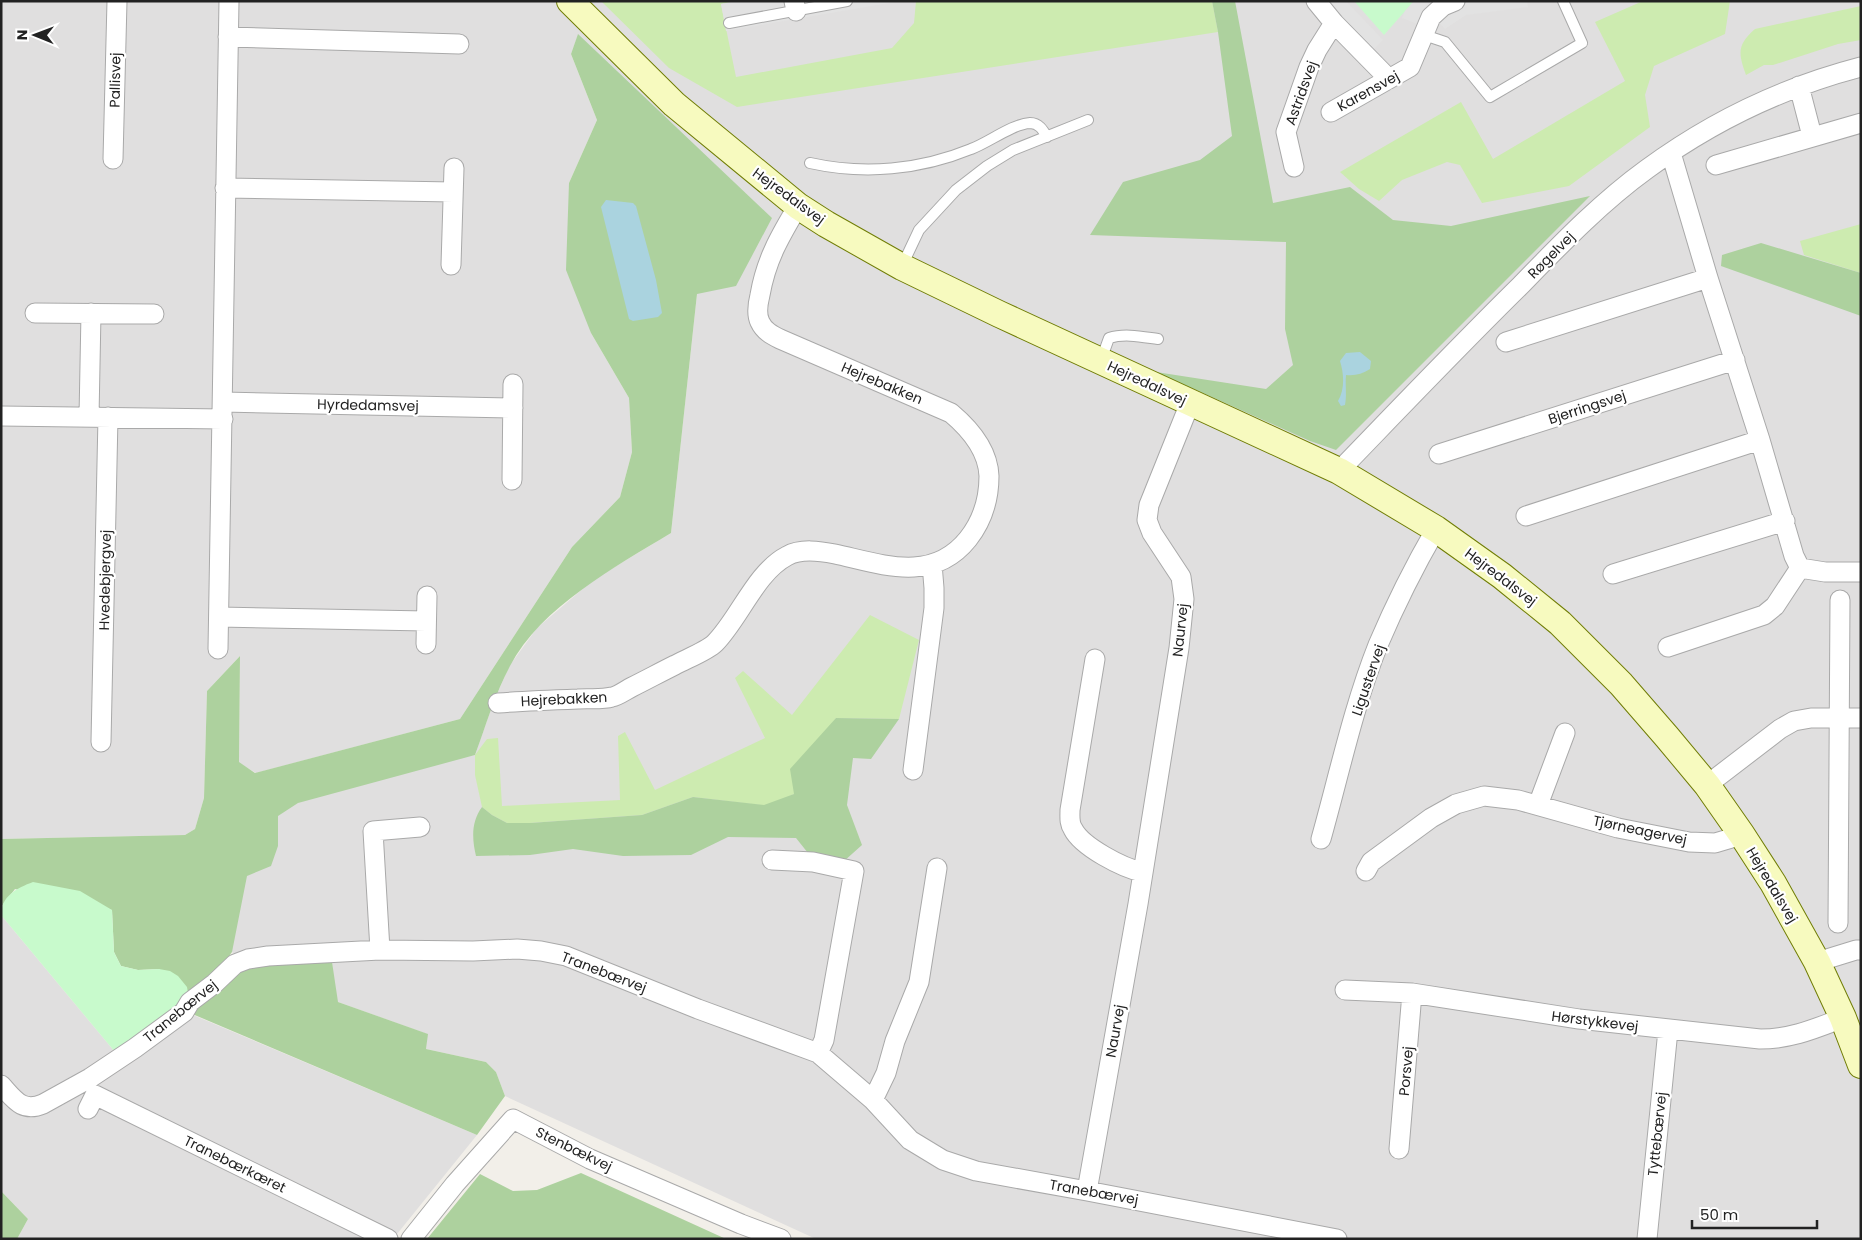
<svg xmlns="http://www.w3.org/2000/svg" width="1862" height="1240" font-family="Poppins,sans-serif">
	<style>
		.residential { fill: #e0dfdf }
		.grass { fill: #cdebb0 }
		.forest { fill: #add19e }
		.park { fill: #c8facc }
		.parking { fill: #e2e2e2 }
		.water { fill: #aad3df }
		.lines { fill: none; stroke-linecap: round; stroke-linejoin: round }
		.lane-casing { stroke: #a9a9a9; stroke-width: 12 }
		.street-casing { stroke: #a9a9a9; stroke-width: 21 }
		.secondary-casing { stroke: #707d05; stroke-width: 28 }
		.lane { stroke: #fff; stroke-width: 10 }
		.street { stroke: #fff; stroke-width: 19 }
		.secondary { stroke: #f7fabf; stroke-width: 26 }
		.labels { text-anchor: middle; stroke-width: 4.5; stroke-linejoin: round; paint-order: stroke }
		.street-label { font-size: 14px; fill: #222; stroke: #fff }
	</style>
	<rect width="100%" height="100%" fill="#f2efe9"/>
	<!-- residential -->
	<path class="residential" d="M1 1H1861V1239H816L505 1096 496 1072 486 1062 426 1049 427 1034 338 1002 250 967 232 952 223 876 271 794 475 755 495 698 510 665 537 628 593 580 671 533 697 294 578 35 571 54 597 120 569 183 591 333 629 398 632 452 620 497 572 547 460 719 256 773 239 763 240 656 207 691 204 798 195 829 185 835 1 839Z
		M1 915 115 1052 186 1012 477 1135 393 1239H17L28 1219 1 1191Z"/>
	<!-- grass -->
	<path class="grass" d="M601 1H736L721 4 736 77 892 48 914 23 916 1H1212L1218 32 737 107 669 68Z
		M1643 1H1730L1725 34 1654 66 1645 95 1650 127 1569 186 1482 203 1460 165 1447 162 1402 180 1379 201 1359 189 1340 172 1461 102 1493 159 1625 81 1595 22Z
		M1861 6V40L1838 44 1773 65H1764L1746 75C1738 53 1737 45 1755 29Z
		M1861 224V273L1804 255 1800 241Z
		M870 615 919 640 899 719 836 718 794 794 768 806 693 797 642 815 530 823H507L492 815 482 807 475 775V755L487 739 498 738 502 806 620 800 618 736 625 732 655 790 765 738 735 678 743 671 792 715Z"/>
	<!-- forest -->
	<path class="forest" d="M1212 1H1235L1273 203 1350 187 1393 220 1451 226 1590 196 1336 450 1310 441 1156 372 1266 389 1293 365 1285 329 1286 242 1090 235 1123 182 1200 160 1232 136 1218 32Z
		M578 34 772 218 736 286 697 294 671 533C615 567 541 607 510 666 495 694 486 725 475 755L298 803 278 816V846L271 866 247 876 232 952 217 973 188 993 159 969 138 970 121 966 114 952 112 910 15 889 1 907V839L185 835 195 829 204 798 207 691 240 656 239 762 255 773 460 719 572 547 620 497 632 452 629 398 591 333 566 270 569 183 597 120 571 54Z
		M1761 243 1861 273V316L1721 266 1722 255Z
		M836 718 899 719 871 759 853 758 847 805 862 845 843 862 812 858 796 838 728 837 691 855 623 856 573 849 530 855 476 856C472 839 471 822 482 807L492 815 507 823H530L642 815 693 797 764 805 794 794 790 769Z
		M332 962 338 1002 428 1034 426 1049 486 1062 496 1072 505 1096 477 1135 190 1013 234 971 271 963Z
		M581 1173 726 1239H427L480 1174 513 1191 537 1190Z
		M1 1191 28 1219 17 1239H1Z"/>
	<!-- park -->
	<path class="park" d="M1354 1H1414L1384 35Z
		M33 882 80 891 112 910 114 952 121 966 138 970 159 969 170 971 178 976 187 987 188 993 183 1006 115 1052 1 915C1 896 17 888 33 882Z"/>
	<!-- parking -->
	<path class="parking" d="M736 1H895V2L726 31 721 4Z
		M1323 1H1346L1383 40 1371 52Z
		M1414 1H1527L1528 7 1466 15 1445 29 1437 20 1432 30 1402 18 1405 11Z"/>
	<!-- water -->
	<path class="water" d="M606 200 633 203 636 206 656 280 662 313 658 317 633 321 629 319 601 207Z
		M1360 352 1371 361 1370 369C1362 374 1355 376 1346 375 1345 386 1347 394 1345 405L1341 406 1338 401C1345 389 1344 374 1340 361L1346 353Z"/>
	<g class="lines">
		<defs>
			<path id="lane" d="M729 23 847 1
				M1424 35 1445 42 1490 97 1582 43 1563 1
				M810 163C864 175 920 170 971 149 988 143 1012 124 1030 123 1039 123 1043 130 1047 137
				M902 266 919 230 956 190 987 166 1013 150 1088 120
				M1101 360 1109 338C1125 333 1143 337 1158 339"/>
			<path id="street" d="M794 1 796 11
				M1316 1 1334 23 1389 79
				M228 37 459 44
				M1799 86 1812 136
				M1331 112 1410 67 1431 17 1443 6 1455 1
				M113 159 117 1
				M1716 165 1861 123
				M1294 167 1286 132 1309 67 1317 50 1334 23
				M225 188 453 192
				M451 265 454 168
				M35 313 154 314
				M1506 342 1708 278
				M223 402 513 408
				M1 416 223 419
				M89 417 91 313
				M1439 454 1735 360
				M1339 471C1399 409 1458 347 1519 287 1559 246 1600 203 1647 169 1711 122 1784 87 1861 67
				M512 480 513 384
				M1526 516 1760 440
				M1800 568 1825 572H1861
				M1613 574 1785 521
				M219 617 426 621
				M426 644 427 596
				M1668 647 1764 615 1775 606 1800 568 1794 556 1760 440 1708 278 1671 153
				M218 649 229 1
				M1095 659 1070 810C1070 817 1069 823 1073 829 1082 847 1123 868 1142 872
				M498 703C525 701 551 700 578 699 588 698 601 700 612 697 618 696 626 690 632 687 646 680 661 672 675 665 686 659 707 651 715 643 739 619 756 572 787 556 801 548 820 551 835 554 881 564 932 584 968 539 983 520 989 500 989 476 988 450 970 429 951 413L780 339C772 335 764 331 760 322 756 314 758 303 760 295 766 260 780 236 798 206
				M101 742 108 417
				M913 770 934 608V588L932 564
				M1707 785 1780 729 1794 721 1811 718H1861
				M1538 805 1565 733
				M1321 839C1339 775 1353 708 1378 645 1395 605 1414 567 1436 529
				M772 860 813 862 854 871 824 1040 818 1053
				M1366 871 1371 862 1431 818 1456 804 1484 796 1518 800 1618 828 1689 842 1715 843 1742 835
				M1838 923 1840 600
				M380 950 373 831 420 827
				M1817 962 1856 950H1861
				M1345 990 1412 993 1579 1019 1760 1039C1791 1039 1814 1029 1843 1018
				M1 1085C14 1099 22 1113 43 1104L90 1078 135 1048 184 1012 190 1002 215 983 235 964 248 959 268 956 380 950 473 951 517 949 541 951 566 956 698 1009 818 1053 873 1100 910 1140 943 1160 976 1171 1087 1191 1337 1239
				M873 1100 886 1073 895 1041 919 982 937 868
				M88 1109 95 1095 388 1239
				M1399 1149 1412 993
				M1087 1191 1138 904 1179 648 1184 599 1181 577 1152 533 1147 520 1149 505 1190 403
				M411 1239 455 1184 513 1119 590 1159 741 1224 781 1239
				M1647 1239 1668 1030"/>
			<path id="secondary" d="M570 1 674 104 798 206 826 224 902 267 999 314 1339 471 1436 529 1502 576 1560 623 1621 684 1667 737 1707 785 1742 835 1773 883 1817 962 1843 1018 1861 1065"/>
		</defs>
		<!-- lane casing -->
		<use href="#lane" class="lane-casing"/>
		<!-- street casing -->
		<use href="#street" class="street-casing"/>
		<!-- secondary casing -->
		<use href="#secondary" class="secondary-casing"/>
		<!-- lane -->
		<use href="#lane" class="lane"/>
		<!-- street -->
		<use href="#street" class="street"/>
		<!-- secondary -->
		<use href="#secondary" class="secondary"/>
	</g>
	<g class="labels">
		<!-- street labels -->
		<g class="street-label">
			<text transform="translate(115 80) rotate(-89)" y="5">Pallisvej</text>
			<text transform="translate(1368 91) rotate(-29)" y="5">Karensvej</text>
			<text transform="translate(1301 93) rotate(-70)" y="5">Astridsvej</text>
			<text transform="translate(789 196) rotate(36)" y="5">Hejredalsvej</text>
			<text transform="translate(1551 255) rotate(-45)" y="5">Røgelvej</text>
			<text transform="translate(882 383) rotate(23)" y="5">Hejrebakken</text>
			<text transform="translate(1147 383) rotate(25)" y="5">Hejredalsvej</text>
			<text transform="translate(368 405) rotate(1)" y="5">Hyrdedamsvej</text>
			<text transform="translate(1587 407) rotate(-18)" y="5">Bjerringsvej</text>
			<text transform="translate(1501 577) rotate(37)" y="5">Hejredalsvej</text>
			<text transform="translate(105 580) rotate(-89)" y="5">Hvedebjergvej</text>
			<text transform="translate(1180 630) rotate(-84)" y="5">Naurvej</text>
			<text transform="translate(1368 680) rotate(-71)" y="5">Ligustervej</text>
			<text transform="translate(564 699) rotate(-3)" y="5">Hejrebakken</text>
			<text transform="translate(1640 830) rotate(12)" y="5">Tjørneagervej</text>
			<text transform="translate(1772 885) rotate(59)" y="5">Hejredalsvej</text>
			<text transform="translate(604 972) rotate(21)" y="5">Tranebærvej</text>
			<text transform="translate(180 1011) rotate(-39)" y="5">Tranebærvej</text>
			<text transform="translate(1595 1021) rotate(7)" y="5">Hørstykkevej</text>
			<text transform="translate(1115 1031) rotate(-80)" y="5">Naurvej</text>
			<text transform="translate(1406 1071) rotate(-85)" y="5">Porsvej</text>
			<text transform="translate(1657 1134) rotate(-84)" y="5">Tyttebærvej</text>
			<text transform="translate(574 1149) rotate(26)" y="5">Stenbækvej</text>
			<text transform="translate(235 1164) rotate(26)" y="5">Tranebærkæret</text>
			<text transform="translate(1094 1192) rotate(10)" y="5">Tranebærvej</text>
		</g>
	</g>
	<!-- border -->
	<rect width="1862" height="1240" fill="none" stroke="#222222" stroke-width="5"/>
	<!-- north arrow -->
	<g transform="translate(35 35) rotate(271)" stroke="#ffffff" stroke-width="4" paint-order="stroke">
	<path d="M0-4L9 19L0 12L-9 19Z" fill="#222222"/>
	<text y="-8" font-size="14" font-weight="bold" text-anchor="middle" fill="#222222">N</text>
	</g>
	<!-- scale -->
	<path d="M1692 1220v8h125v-8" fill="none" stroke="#222222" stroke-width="2.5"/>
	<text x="1700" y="1220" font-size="15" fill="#222222" stroke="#ffffff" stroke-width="4" paint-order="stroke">50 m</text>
</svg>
